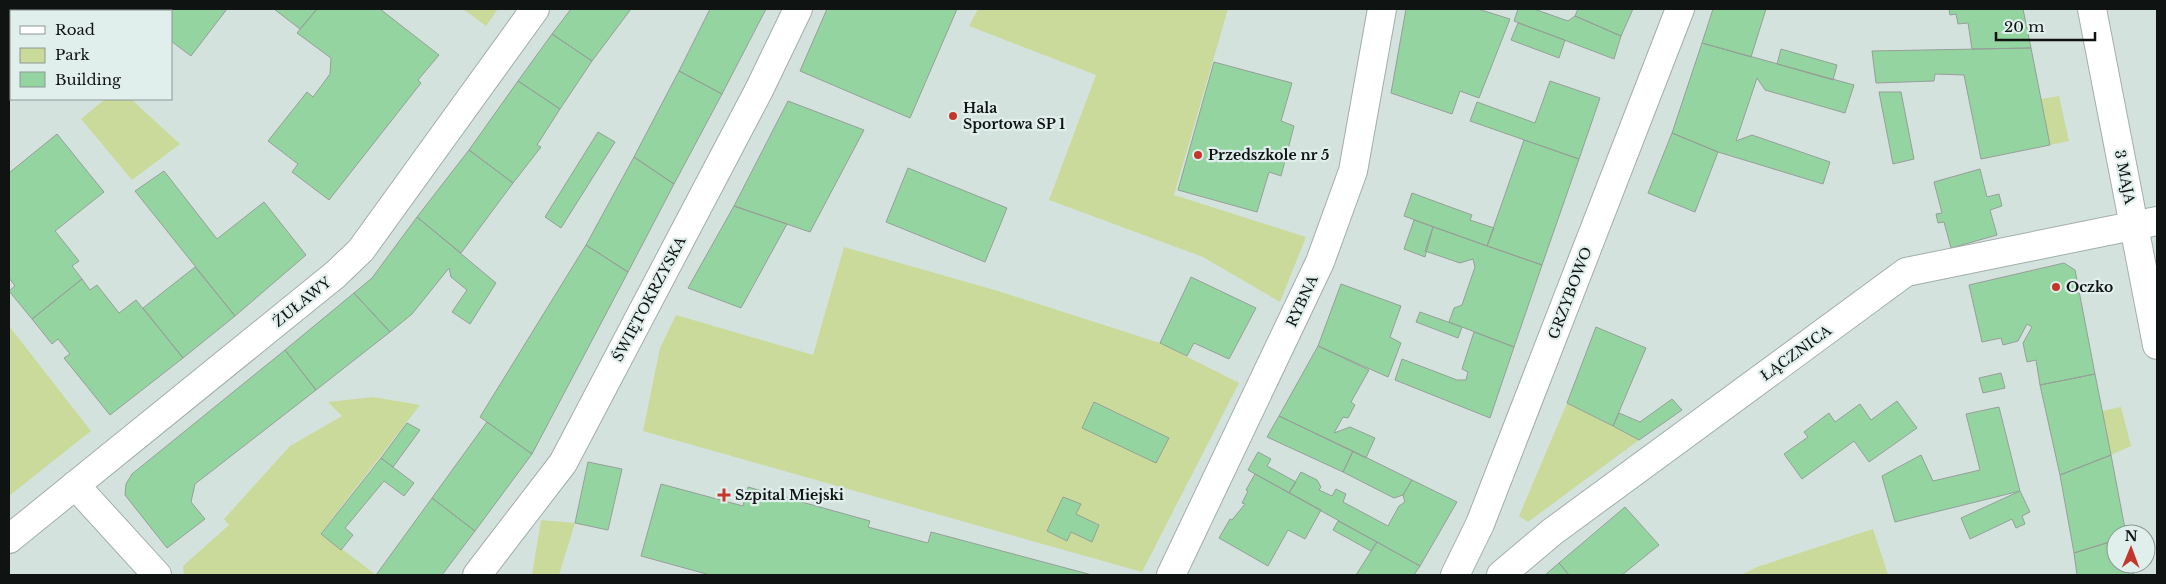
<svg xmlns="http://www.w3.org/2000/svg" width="2166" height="584" font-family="'Libre Baskerville',serif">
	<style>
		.green { fill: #cada9a }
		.building { fill: #94d4a1; stroke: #969f98 }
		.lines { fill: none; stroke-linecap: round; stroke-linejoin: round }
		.street-casing { stroke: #a1aeab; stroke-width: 30 }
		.street { stroke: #fff; stroke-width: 28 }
		.poi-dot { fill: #c4362c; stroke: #e1efec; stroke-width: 2 }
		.labels { text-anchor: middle; stroke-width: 4.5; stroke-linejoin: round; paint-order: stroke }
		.poi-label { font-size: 14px; font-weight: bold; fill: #0f1312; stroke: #e1efec; text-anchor: start }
		.street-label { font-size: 14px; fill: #0f1312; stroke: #e1efec }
	</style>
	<rect width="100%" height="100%" fill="#d4e2de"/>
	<!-- green -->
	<path class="green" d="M463 9H498L486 26Z
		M978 9H1228L1174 195 1306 237 1280 302 1203 257 1049 200 1096 75 969 26Z
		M2059 96 2069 141 2050 145 2041 99Z
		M105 99H131L180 144 132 180 81 119Z
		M844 247 998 291 1160 343 1239 383 1142 572 643 431 660 348 676 315 813 355Z
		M9 326 91 431 9 496Z
		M373 397 420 405 321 533 376 575H184L183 566 229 525 224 519 290 446 342 416 328 402Z
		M1567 403 1639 440 1528 522 1519 516Z
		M2121 407 2131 446 2111 455 2102 411Z
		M541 520 575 523 559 575H532Z
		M1873 529 1888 575H1741L1757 567Z"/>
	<!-- building -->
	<path class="building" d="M139 9H227L191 56 171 41V11H142Z
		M274 9H317L300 29Z
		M317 9H380L439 55 418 80 421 83 329 200 292 172 298 164 268 141 307 92 313 97 330 74 331 58 297 33Z
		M571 9H631L592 61 552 34Z
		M710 9H766L722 94 679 71Z
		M827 9H957L910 118 800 71Z
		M1406 9H1478L1510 19 1479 98 1460 91 1452 114 1391 93Z
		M1518 9H1534L1568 21 1575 16 1621 36 1614 59 1514 21Z
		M1578 9H1633L1621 36 1575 16Z
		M1713 9H1766L1751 57 1702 43Z
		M1949 9H2023L2031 48 1972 49 1968 23 1958 24 1956 14 1950 15Z
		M1518 23 1565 40 1559 58 1511 40Z
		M552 34 592 61 560 109 518 81Z
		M1702 43 1854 85 1845 113 1765 90 1757 78 1736 141 1752 135 1830 162 1823 184 1718 152 1672 133Z
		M2031 48 2050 145 1981 159 1964 75 1935 74 1934 81 1876 83 1872 51Z
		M1781 49 1837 65 1833 80 1777 64Z
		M1214 62 1292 83 1281 121 1294 126 1281 176 1269 172 1257 212 1178 190Z
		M679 71 722 94 674 184 634 157Z
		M518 81 560 109 537 145 541 147 513 183 469 150Z
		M1550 81 1600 98 1579 159 1470 121 1477 102 1535 123Z
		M1879 92H1901L1914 159 1893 164Z
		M788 101 864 130 810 232 734 206Z
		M598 132 615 142 561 228 545 217Z
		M1672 133 1718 152 1695 212 1648 193Z
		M57 134 104 192 55 231 79 261 72 266 82 279 32 319 9 291 15 286 9 278V173Z
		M1524 140 1579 159 1542 265 1487 246Z
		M469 150 513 183 461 253 417 217Z
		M634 157 674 184 628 272 586 245Z
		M908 168 1007 208 985 262 886 222Z
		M1980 169 1987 197 1999 194 2002 206 1990 210 1997 235 1951 248 1944 222 1938 223 1936 214 1942 213 1934 182Z
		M164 171 217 239 264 202 306 255 235 316 135 191Z
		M1412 193 1472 215 1470 220 1494 228 1487 246 1404 216Z
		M734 206 787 224 741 308 688 288Z
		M417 217 496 283 470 324 452 312 467 290 451 277 449 268 412 314 390 332 354 293 372 278Z
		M1414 220 1433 227 1425 257 1404 249Z
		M1433 227 1542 265 1514 347 1449 322 1454 308 1462 305 1475 267 1473 259 1460 263 1425 251Z
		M586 245 628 272 532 454 480 417Z
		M2064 263 2075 270 2095 374 2040 385 2036 360 2027 362 2023 343 2032 327 2027 324 2018 341 2003 345 2001 338 1982 342 1969 285Z
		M195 267 235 316 183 358 143 308Z
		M1191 277 1256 308 1229 359 1194 343 1187 356 1160 343Z
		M82 279 90 290 97 285 119 313 136 300 183 358 110 415 64 358 70 354 58 339 52 344 32 319Z
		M1341 284 1401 306 1390 337 1401 343 1388 377 1318 346Z
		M354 293 390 332 316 390 285 350Z
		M1420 312 1462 327 1458 338 1416 322Z
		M1596 327 1646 348 1613 426 1567 403Z
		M1474 332 1514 347 1490 418 1395 380 1402 359 1457 380H1466L1468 372 1462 369Z
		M1318 346 1369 370 1351 402 1355 405 1348 418 1343 417 1334 433 1350 427 1375 438 1366 458 1279 416Z
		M285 350 316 390 195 484 191 502 205 519 167 548 125 495 126 484 132 474Z
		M2001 373 2005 388 1983 393 1979 378Z
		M2095 374 2111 455 2060 475 2040 385Z
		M1672 399 1682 410 1639 440 1613 426 1619 413 1640 422Z
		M1897 401 1917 428 1869 462 1854 441 1802 479 1784 454 1808 437 1804 432 1829 413 1835 422 1860 404 1871 420Z
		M1094 402 1169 438 1156 463 1082 428Z
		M1999 407 2020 491 1895 522 1882 476 1921 455 1933 481 1980 470 1966 414Z
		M1279 416 1353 451 1343 472 1267 437Z
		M487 422 532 454 475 531 432 498Z
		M407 423 420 430 393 467 381 458Z
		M1353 451 1412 480 1403 495 1394 498 1343 472Z
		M1258 452 1271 459 1267 466 1296 482 1289 493 1248 470Z
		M2111 455 2126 534H2116V540L2074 553 2060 475Z
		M381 458 414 483 404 496 384 481 345 528 353 535 341 550 321 534Z
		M588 462 622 469 608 530 575 523Z
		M1301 472 1317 480 1321 487 1319 490 1332 496 1336 489 1346 494 1343 502 1388 526 1399 506 1405 502 1403 495 1412 480 1457 502 1420 566 1289 493Z
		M1255 474 1321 510 1305 539 1288 530 1268 566 1219 538 1230 519 1232 520 1245 504 1242 503 1248 491 1246 490Z
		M661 484 743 506 748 487 870 521 868 527 928 543 931 532 1092 575H710L641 556Z
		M2020 491 2030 512 2022 516 2025 524 2016 528 2012 519 1970 539 1961 518Z
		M1063 497 1081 504 1076 514 1099 525 1092 542 1071 532 1067 541 1047 531Z
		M432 498 475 531 442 575H376Z
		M1625 507 1659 545 1622 575H1569L1559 563Z
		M1338 521 1377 542 1371 551 1333 530Z
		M2116 540V564H2132L2134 575H2077L2074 553Z
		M1377 542 1420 566 1414 575H1356Z
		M1559 563 1569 575H1545Z"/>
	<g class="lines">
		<defs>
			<path id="street" d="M2092 9 2157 345
				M75 485 157 575
				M9 539 336 274 361 250 535 9
				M477 575 563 463 759 90 798 9
				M1171 575 1320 262 1353 171 1382 9
				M1455 575 1480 524 1680 9
				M1501 575 1552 532 1906 272 2157 221"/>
		</defs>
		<!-- street casing -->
		<use href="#street" class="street-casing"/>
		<!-- street -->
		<use href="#street" class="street"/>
	</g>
	<!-- markers -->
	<g class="poi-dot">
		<circle cx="953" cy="116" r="5"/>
		<circle cx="1198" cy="155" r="5"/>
		<circle cx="2056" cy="287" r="5"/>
		<path d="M721.5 487.5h5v5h5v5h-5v5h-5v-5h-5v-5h5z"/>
	</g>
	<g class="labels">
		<!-- poi labels -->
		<g class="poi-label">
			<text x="963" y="113">Hala<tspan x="963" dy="16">Sportowa SP 1</tspan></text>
			<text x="1208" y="160">Przedszkole nr 5</text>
			<text x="2066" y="292">Oczko</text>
			<text x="735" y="500">Szpital Miejski</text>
		</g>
		<!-- street labels -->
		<g class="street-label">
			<text transform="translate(2125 177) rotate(79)" y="5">3 MAJA</text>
			<text transform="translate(1570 293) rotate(-69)" y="5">GRZYBOWO</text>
			<text transform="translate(649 299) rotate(-62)" y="5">ŚWIĘTOKRZYSKA</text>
			<text transform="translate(1302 301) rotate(-65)" y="5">RYBNA</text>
			<text transform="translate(302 302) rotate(-39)" y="5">ŻUŁAWY</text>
			<text transform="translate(1796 353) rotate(-36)" y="5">ŁĄCZNICA</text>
		</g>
	</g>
	<!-- border -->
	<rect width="2166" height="584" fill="none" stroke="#0f1312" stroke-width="20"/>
	<!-- legend -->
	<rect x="10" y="10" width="162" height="90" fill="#e1efec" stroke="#8d9795"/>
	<rect x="20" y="26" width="25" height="8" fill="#ffffff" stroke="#8d9795"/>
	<text x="55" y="35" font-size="15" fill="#0f1312">Road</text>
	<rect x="20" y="48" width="25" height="15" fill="#cada9a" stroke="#8d9795"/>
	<text x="55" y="60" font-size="15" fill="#0f1312">Park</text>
	<rect x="20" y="72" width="25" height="15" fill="#94d4a1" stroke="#8d9795"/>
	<text x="55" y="85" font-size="15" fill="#0f1312">Building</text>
	<!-- north arrow -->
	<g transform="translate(2131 549) rotate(1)"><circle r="24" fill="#e1efec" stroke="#8d9795"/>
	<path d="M0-4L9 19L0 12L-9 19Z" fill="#c4362c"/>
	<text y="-8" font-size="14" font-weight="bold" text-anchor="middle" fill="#0f1312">N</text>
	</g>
	<!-- scale -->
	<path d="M1996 32v8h99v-8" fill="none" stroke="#0f1312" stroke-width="2.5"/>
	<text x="2004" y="32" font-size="15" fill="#0f1312" stroke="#e1efec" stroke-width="4" paint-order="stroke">20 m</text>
</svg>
